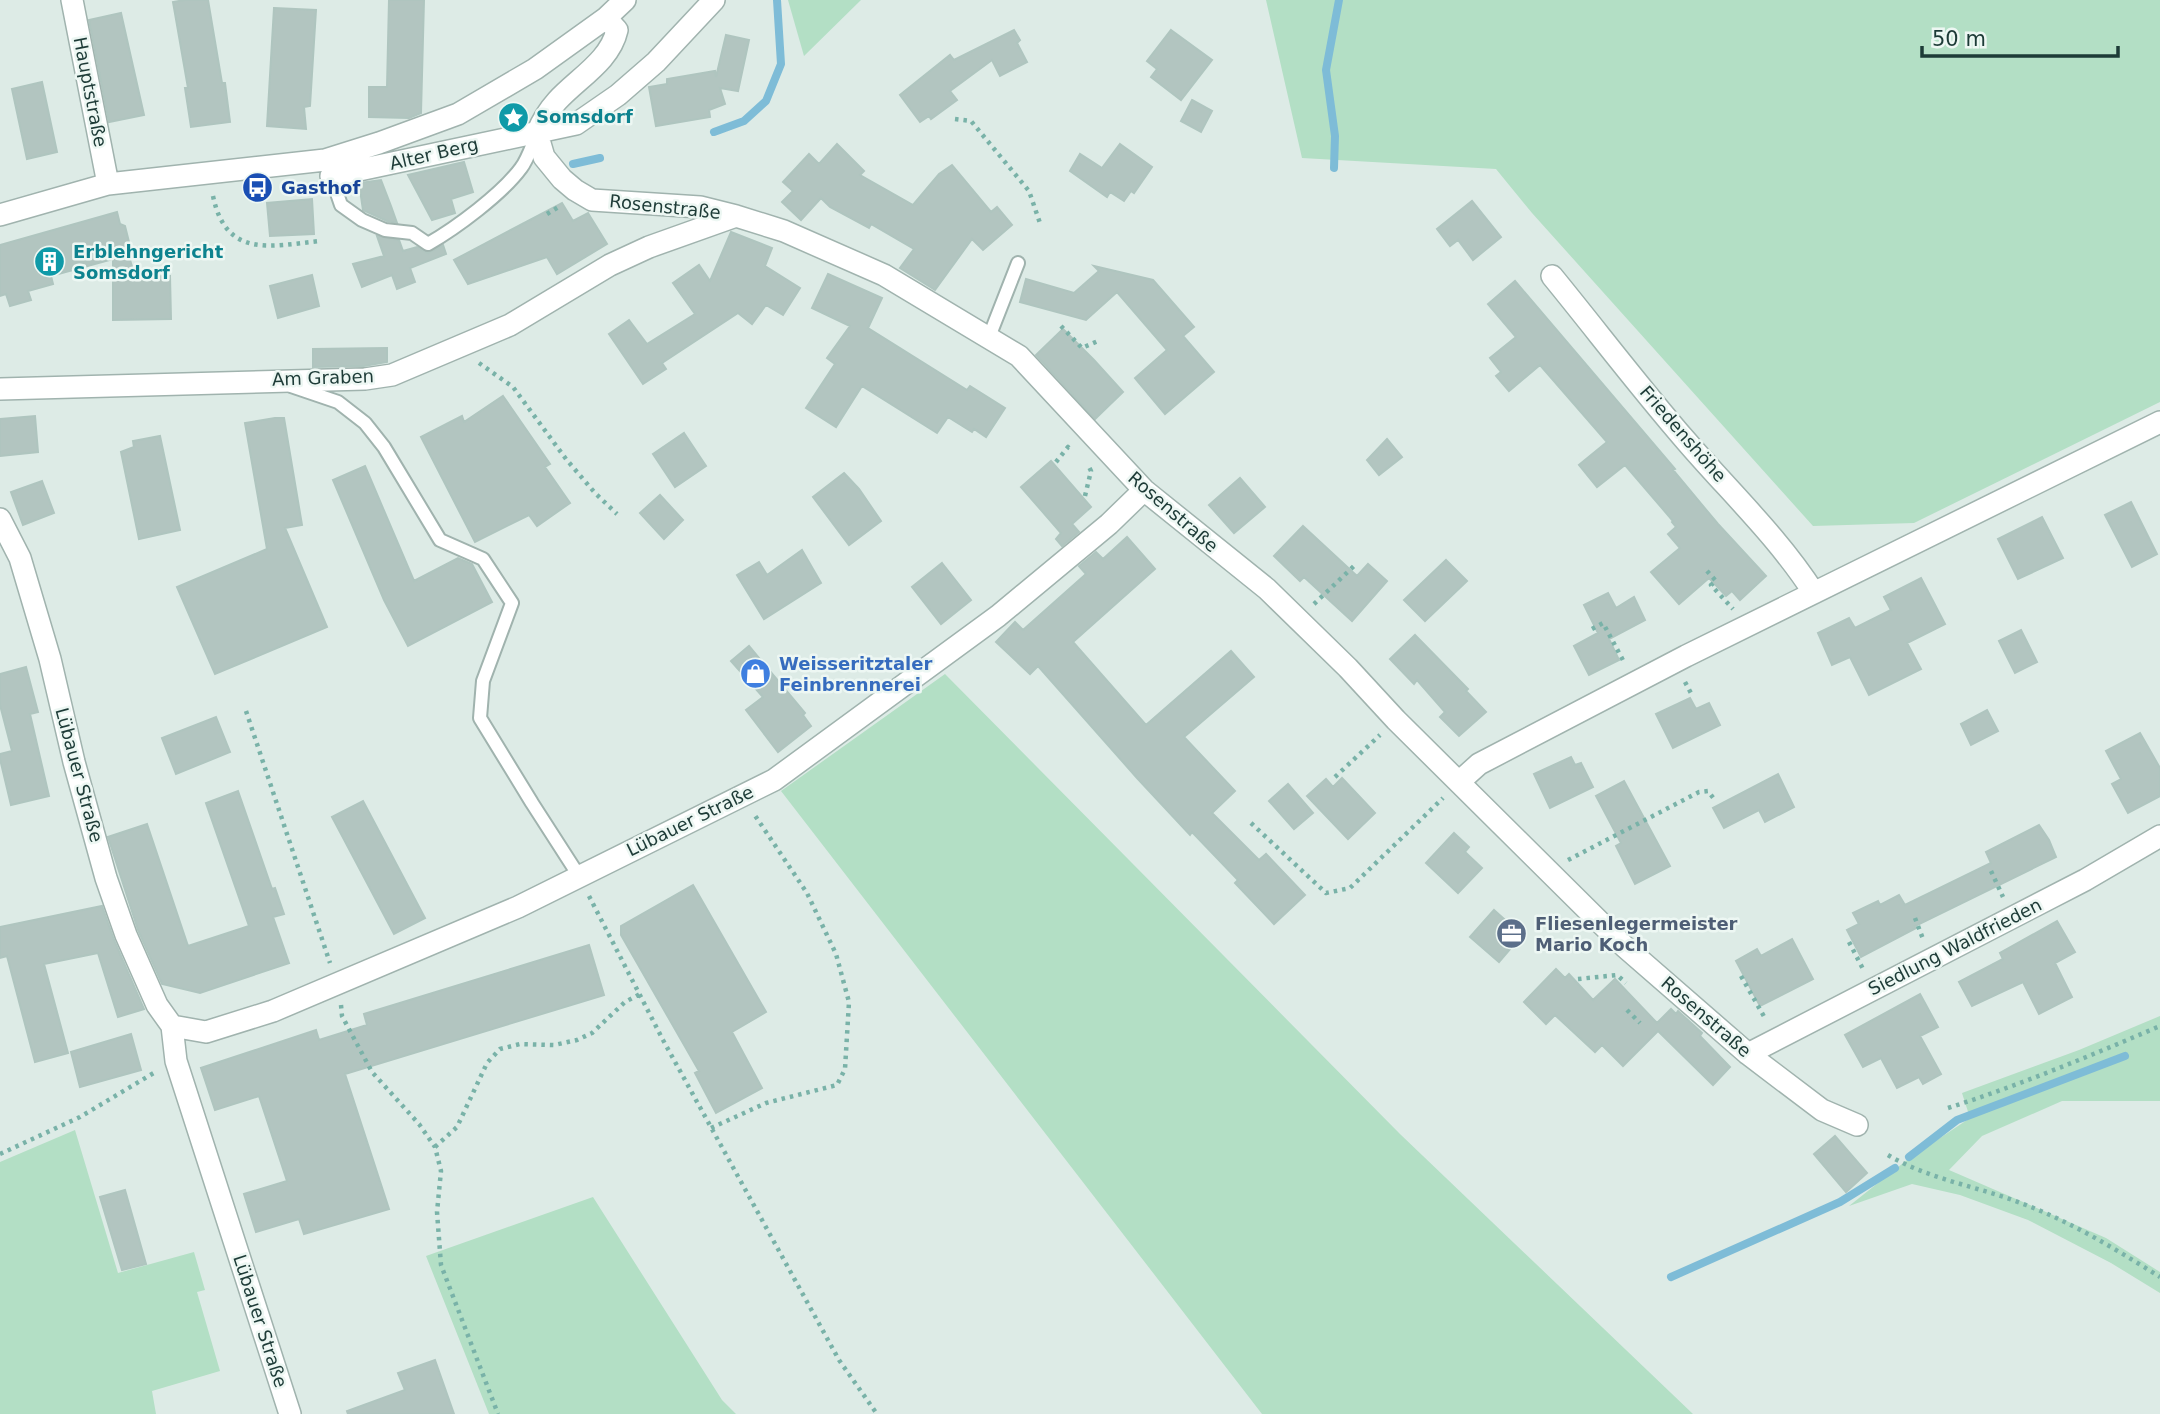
<svg xmlns="http://www.w3.org/2000/svg" width="2160" height="1414" font-family="'DejaVu Sans',sans-serif">
	<style>
		.green { fill: #b3dfc5 }
		.lines { fill: none; stroke-linecap: round; stroke-linejoin: round }
		.stream { stroke: #7ebcd7; stroke-width: 8 }
		.building { fill: #b2c5c0; stroke: #afc5bf; stroke-width: 2 }
		.lane-casing { stroke: #a0b3ae; stroke-width: 16 }
		.street-casing { stroke: #a0b3ae; stroke-width: 24 }
		.path { stroke: #79b2a8; stroke-width: 4.5; stroke-dasharray: 3.5 5; stroke-linecap: butt }
		.lane { stroke: #fff; stroke-width: 12 }
		.street { stroke: #fff; stroke-width: 21 }
		.labels { text-anchor: middle; stroke-width: 5; stroke-linejoin: round; paint-order: stroke }
		.street-label { font-size: 18px; fill: #1d3b37; stroke: #edf7f3 }
		.culture-label { font-size: 18px; font-weight: bold; fill: #0d838f; stroke: #edf7f3; text-anchor: start }
		.transit-label { font-size: 18px; font-weight: bold; fill: #164399; stroke: #edf7f3; text-anchor: start }
		.shop-label { font-size: 18px; font-weight: bold; fill: #366cbe; stroke: #edf7f3; text-anchor: start }
		.service-label { font-size: 18px; font-weight: bold; fill: #4e5e75; stroke: #edf7f3; text-anchor: start }
	</style>
	<rect width="100%" height="100%" fill="#ddebe6"/>
	<!-- green -->
	<path class="green" d="M788 0H861L804 56Z
		M1266 0H2160V402L1914 523 1813 526 1532 213 1496 169 1302 158Z
		M945 674 1400 1134 1693 1414H1262L781 791Z
		M2160 1016V1101H2062L1982 1136 1949 1170 2106 1238 2160 1272V1293L2111 1263 2028 1220 1960 1195 1912 1184 1849 1206 1907 1160 1970 1118 1962 1093 2079 1050Z
		M75 1130 118 1273 194 1252 205 1290 197 1292 220 1371 152 1391 156 1414H0V1162Z
		M593 1197 722 1400 736 1414H489L426 1256Z"/>
	<g class="lines">
		<!-- stream -->
		<path class="stream" d="M714 132 744 121 766 101 781 64 777 0
			M573 164 600 158
			M1334 168 1335 136 1326 70 1339 0
			M1909 1157 1957 1120 2125 1056
			M1671 1277 1840 1202 1895 1168"/>
	</g>
	<!-- building -->
	<path class="building" d="M185 0H208L222 83H225L230 122 191 127 185 88H188L173 2Z
		M389 0H424L421 113 409 118 369 117V87H387Z
		M274 8 316 10 310 106 304 107 306 129 267 126Z
		M121 13 144 115 109 122 89 20Z
		M1014 30 1020 40 1017 43 1027 62 1000 76 992 60 950 91 957 100 931 119 929 116 920 122 900 95 950 55 954 60Z
		M1171 30 1212 60 1181 100 1151 77 1157 69 1147 61Z
		M726 35 749 40 738 91 720 88 725 104 709 110 710 117 656 126 649 87 667 84V79L715 71 716 77Z
		M42 82 57 152 27 159 12 89Z
		M1192 100 1212 111 1201 132 1181 121Z
		M837 144 864 171 860 175 913 205 939 174 952 165 991 212 997 207 1012 225 983 250 972 239 935 290 900 268 914 249 871 224 869 228 830 207 821 198 801 220 782 202 793 191 783 182 809 154 819 164Z
		M1120 144 1152 167 1134 193 1131 191 1124 201 1110 192 1107 197 1070 171 1080 154 1102 168Z
		M464 162 473 192 451 199 455 213 432 220 408 175Z
		M381 180 391 206 397 223 387 221 363 210 359 183Z
		M312 199 314 234 270 236 267 203Z
		M1472 201 1501 237 1473 260 1458 240 1450 246 1437 229Z
		M562 203 573 221 588 213 607 244 557 274 547 257 468 284 454 260Z
		M117 212 120 224 125 226 129 242 126 246 135 277 170 276 171 319 113 320V259L51 276 53 284 28 291 31 300 10 306 6 294 0 296V245Z
		M731 232 772 248 765 266 800 288 783 315 766 305 752 324 738 313 662 363 666 369 643 384 609 334 629 320 647 344 695 314 673 283 699 265 710 281Z
		M377 236 399 240 403 251 417 247 428 253 443 245 446 254 410 268 415 282 397 289 392 275 362 287 353 264 384 256Z
		M1094 266 1153 280 1194 327 1183 336 1214 372 1165 414 1135 378 1167 350 1117 292 1086 320 1020 302 1026 279 1074 293 1099 271Z
		M828 274 882 298 868 328 967 390 970 386 1005 408 986 437 974 429 972 432 948 417 937 433 862 386 836 427 806 408 835 364 827 358 850 326 812 308Z
		M312 275 319 306 278 318 270 286Z
		M1515 281 1675 469 1673 470 1718 524 1766 576 1740 600 1732 591 1726 596 1709 578 1679 604 1651 572 1680 548 1668 534 1676 527 1672 522 1673 521 1625 465 1597 487 1579 465 1607 442 1540 365 1509 391 1496 376 1501 372 1490 358 1516 337 1488 304Z
		M1063 329 1094 360 1123 392 1095 419 1036 355Z
		M387 348V362L364 366 313 367V349Z
		M503 396 550 464 545 467 570 503 537 526 529 515 475 542 421 437 462 416 464 422Z
		M35 416 38 452 0 456V419Z
		M275 418H284L302 525 285 528 327 627 215 674 177 587 267 549 245 423Z
		M684 433 706 466 675 487 653 454Z
		M160 436 180 530 139 539 121 452 134 447 133 441Z
		M1387 439 1402 457 1379 475 1367 460Z
		M1051 461 1091 507 1072 524 1079 532 1062 546 1056 539 1061 533 1021 487Z
		M365 466 414 581 458 558 472 564 492 602 408 646 384 600 333 480Z
		M844 473 859 489 881 521 849 545 813 497Z
		M1240 478 1265 507 1234 533 1209 505Z
		M42 481 54 513 23 525 11 492Z
		M660 495 683 520 664 539 640 513Z
		M2131 502 2157 554 2132 567 2105 515Z
		M2042 517 2063 558 2018 579 1998 539Z
		M1303 526 1357 576 1368 564 1387 581 1352 621 1304 577 1300 581 1274 556Z
		M1127 537 1155 569 1073 642 1146 725 1231 651 1254 677 1184 737 1235 791 1212 813 1259 860 1266 854 1305 895 1274 924 1235 883 1238 880 1192 832 1190 835 1137 778 1038 666 1030 674 996 642 1015 622 1023 630 1086 574 1079 566 1096 552 1103 559Z
		M802 550 821 583 764 619 737 575 759 562 767 575Z
		M1446 560 1467 581 1425 621 1404 600Z
		M942 563 971 600 941 624 912 587Z
		M1921 578 1945 624 1907 643 1921 669 1869 695 1850 657 1832 665 1818 633 1849 618 1855 628 1891 610 1884 597Z
		M1608 593 1616 608 1634 597 1645 620 1609 639 1619 660 1589 675 1574 646 1598 633 1584 605Z
		M2021 630 2037 662 2015 673 1999 641Z
		M1415 635 1468 689 1466 691 1486 712 1459 736 1440 717 1445 712 1417 680 1414 684 1390 659Z
		M749 646 805 713 803 715 811 726 778 752 746 710 763 697 731 661Z
		M26 667 38 712 30 714 49 796 11 805 0 759V754L12 751 0 705V674Z
		M1690 698 1696 709 1709 703 1720 725 1673 748 1656 714Z
		M1987 710 1998 731 1971 745 1961 724Z
		M216 717 230 752 176 774 162 738Z
		M2140 733 2160 768V796L2128 813 2112 784 2121 779 2106 751Z
		M1571 757 1575 765 1581 763 1593 787 1550 808 1534 774Z
		M1778 774 1794 807 1765 822 1759 810 1724 828 1713 808Z
		M1342 778 1375 813 1348 839 1307 796 1326 779 1333 787Z
		M1624 781 1670 866 1635 884 1616 846 1621 843 1596 796Z
		M1288 784 1313 813 1294 829 1269 801Z
		M238 791 272 889 275 888 284 914 273 917 289 963 200 993 162 984 138 930 108 837 147 824 188 946 249 926 206 803Z
		M363 801 425 918 394 934 332 817Z
		M2039 825 2049 840 2056 857 1915 926 1916 928 1861 957 1847 930 1859 924 1853 913 1878 901 1880 905 1899 895 1905 905 1991 863 1986 852Z
		M1454 833 1469 847 1465 852 1482 868 1458 893 1426 863Z
		M693 885 766 1012 732 1032 762 1088 716 1113 695 1073 699 1071 621 935V926Z
		M102 906 114 940 144 1009 118 1017 98 953 44 964 68 1053 35 1062 7 956 0 958V927Z
		M1494 910 1522 935 1499 962 1470 937Z
		M2057 921 2075 952 2055 963 2072 997 2039 1014 2023 982 1972 1006 1959 982 2003 959 2000 953Z
		M1792 939 1813 979 1760 1006 1736 961 1757 949 1761 956Z
		M589 945 604 995 345 1074 389 1209 304 1234 299 1219 256 1232 244 1194 287 1181 259 1096 215 1110 201 1068 316 1030 319 1040 367 1025 364 1014Z
		M1556 969 1565 978 1569 974 1593 1000 1615 979 1657 1023 1671 1009 1676 1014 1678 1011 1702 1033 1700 1036 1730 1067 1713 1085 1658 1031 1623 1066 1602 1045 1595 1052 1555 1015 1546 1024 1524 1002Z
		M1920 994 1938 1027 1920 1036 1941 1074 1923 1084 1919 1077 1897 1088 1881 1058 1863 1067 1845 1035Z
		M131 1034 141 1070 80 1087 71 1052Z
		M1835 1136 1867 1173 1846 1192 1814 1154Z
		M125 1190 146 1264 122 1270 100 1197Z
		M435 1360 454 1414H348L347 1411 405 1390 398 1373Z"/>
	<g class="lines">
		<defs>
			<path id="lane" d="M329 170 341 205 362 220 385 230 412 233 428 244C456 228 502 194 521 168 528 159 532 145 537 134
				M989 337 1018 263
				M291 386 338 402 365 423 384 447 440 540 483 559 512 603 483 681 480 718 532 803 579 876"/>
			<path id="street" d="M72 0 108 184
				M606 18 617 30C610 61 578 78 557 101 548 111 542 121 537 133L544 157 562 179 575 190 592 200 700 207 736 216 784 231 884 275 1019 356 1144 490 1267 589 1348 668 1396 720 1625 947 1748 1054 1822 1110 1857 1125
				M331 176 576 124 618 95 656 62 714 0
				M0 215 108 184 325 160 379 143 458 114 535 69 606 18 625 0
				M1552 276C1597 331 1640 388 1687 442 1730 492 1778 537 1814 593
				M0 389 365 379 392 375 510 325 610 265 649 247 736 216
				M0 519 20 558 50 659 74 762 106 878 126 935 157 1005 172 1026 176 1061 290 1414
				M1459 782 1479 764 1686 656 2160 422
				M172 1026 206 1032 273 1011 518 907 774 780 998 616 1109 524 1144 490
				M1748 1054 2085 880 2160 836"/>
		</defs>
		<!-- lane casing -->
		<use href="#lane" class="lane-casing"/>
		<!-- street casing -->
		<use href="#street" class="street-casing"/>
		<!-- path -->
		<path class="path" d="M955 119 971 121 1029 191 1041 226
			M213 196C226 259 271 246 320 241
			M547 214 560 206
			M1061 326 1082 348 1098 341
			M479 363 513 387 566 459 595 493 617 514
			M1056 462 1068 447 1072 451
			M1085 496 1091 471 1089 467
			M1707 571 1716 581 1711 585 1733 609
			M1314 604 1354 566
			M1592 629 1603 623 1625 664
			M1685 682 1692 695
			M246 711 330 963
			M1335 777 1380 735
			M1251 823 1326 893 1350 888 1443 798
			M1568 860 1699 792 1708 791 1714 799
			M1991 871 2003 897
			M589 896 663 1040 839 1360 877 1414
			M1915 918 1923 939
			M1849 942 1863 969
			M1741 976 1766 1020
			M1578 979 1617 975 1626 983
			M341 1005 342 1016 372 1072 419 1124 435 1147 441 1171 437 1212 441 1265 498 1414
			M1627 1010 1640 1023
			M1948 1108C2020 1085 2090 1056 2160 1026
			M711 1128 766 1103 837 1085 845 1069 849 1002 836 954 807 893 754 814
			M435 1147 457 1127 487 1063 500 1049 520 1044 554 1045 577 1040 592 1033 625 1002 640 994
			M0 1154 80 1117 157 1071
			M1888 1155C1930 1180 1981 1187 2026 1205 2073 1223 2117 1250 2160 1277"/>
		<!-- lane -->
		<use href="#lane" class="lane"/>
		<!-- street -->
		<use href="#street" class="street"/>
	</g>
	<!-- icons -->
	<defs>
		<symbol id="sight-disc" viewBox="-11 -11 22 22"><circle r="9.5" fill="#0f9aa8" stroke="#edf7f3"/><path d="M0-6L1.8-2.2L6-1.7L2.9 1.2L3.7 5.4L0 3.3L-3.7 5.4L-2.9 1.2L-6-1.7L-1.8-2.2Z" fill="#fff"/></symbol>
		<symbol id="bus-disc" viewBox="-11 -11 22 22"><circle r="9.5" fill="#1a4fb4" stroke="#edf7f3"/><path d="M-5-6H5V4H4V6H2V4H-2V6H-4V4H-5ZM-3.5-4V0h7V-4ZM-3.5 1.2v1.5H-2V1.2ZM2 1.2v1.5H3.5V1.2Z" fill="#fff"/></symbol>
		<symbol id="building-disc" viewBox="-11 -11 22 22"><circle r="9.5" fill="#0f9aa8" stroke="#edf7f3"/><path d="M-4-6H4V6H1V3H-1V6H-4ZM-2.5-4.3h1.7v1.8h-1.7ZM.8-4.3h1.7v1.8H.8ZM-2.5-1h1.7V.8h-1.7ZM.8-1h1.7V.8H.8Z" fill="#fff"/></symbol>
		<symbol id="shop-disc" viewBox="-11 -11 22 22"><circle r="9.5" fill="#3f7fe0" stroke="#edf7f3"/><path d="M-5-2.5h2.3a2.7 3.5 0 0 1 5.4 0H5L5.5 6h-11ZM-1.5-2.5h3a1.5 2.3 0 0 0-3 0Z" fill="#fff"/></symbol>
		<symbol id="office-disc" viewBox="-11 -11 22 22"><circle r="9.5" fill="#5c6f8a" stroke="#edf7f3"/><path d="M-6-3h4V-5.5h4V-3h4V5H-6ZM-1-4.5V-3h2v-1.5ZM-6 0V1H6V0Z" fill="#fff"/></symbol>
	</defs>
	<g fill-rule="evenodd">
		<use href="#sight-disc" x="496" y="100" width="35" height="35"/>
		<use href="#bus-disc" x="240" y="170" width="35" height="35"/>
		<use href="#building-disc" x="32" y="244" width="35" height="35"/>
		<use href="#shop-disc" x="738" y="656" width="35" height="35"/>
		<use href="#office-disc" x="1494" y="916" width="35" height="35"/>
	</g>
	<g class="labels">
		<!-- street labels -->
		<g class="street-label">
			<text transform="translate(90 92) rotate(79)" y="6">Hauptstraße</text>
			<text transform="translate(434 154) rotate(-13)" y="6">Alter Berg</text>
			<text transform="translate(665 207) rotate(6)" y="6">Rosenstraße</text>
			<text transform="translate(323 378) rotate(-2)" y="6">Am Graben</text>
			<text transform="translate(1683 434) rotate(49)" y="6">Friedenshöhe</text>
			<text transform="translate(1173 512) rotate(41)" y="6">Rosenstraße</text>
			<text transform="translate(79 775) rotate(75)" y="6">Lübauer Straße</text>
			<text transform="translate(690 821) rotate(-26)" y="6">Lübauer Straße</text>
			<text transform="translate(1955 947) rotate(-27)" y="6">Siedlung Waldfrieden</text>
			<text transform="translate(1706 1017) rotate(41)" y="6">Rosenstraße</text>
			<text transform="translate(260 1321) rotate(72)" y="6">Lübauer Straße</text>
		</g>
		<!-- culture labels -->
		<g class="culture-label">
			<text x="536" y="123">Somsdorf</text>
			<text x="73" y="258">Erblehngericht<tspan x="73" dy="21">Somsdorf</tspan></text>
		</g>
		<!-- transit labels -->
		<g class="transit-label">
			<text x="281" y="194">Gasthof</text>
		</g>
		<!-- shop labels -->
		<g class="shop-label">
			<text x="779" y="670">Weisseritztaler<tspan x="779" dy="21">Feinbrennerei</tspan></text>
		</g>
		<!-- service labels -->
		<g class="service-label">
			<text x="1535" y="930">Fliesenlegermeister<tspan x="1535" dy="21">Mario Koch</tspan></text>
		</g>
	</g>
	<!-- scale -->
	<path d="M1922 46v10h196v-10" fill="none" stroke="#1d3b37" stroke-width="3.5"/>
	<text x="1932" y="46" font-size="21" fill="#1d3b37" stroke="#edf7f3" stroke-width="5" paint-order="stroke">50 m</text>
</svg>
